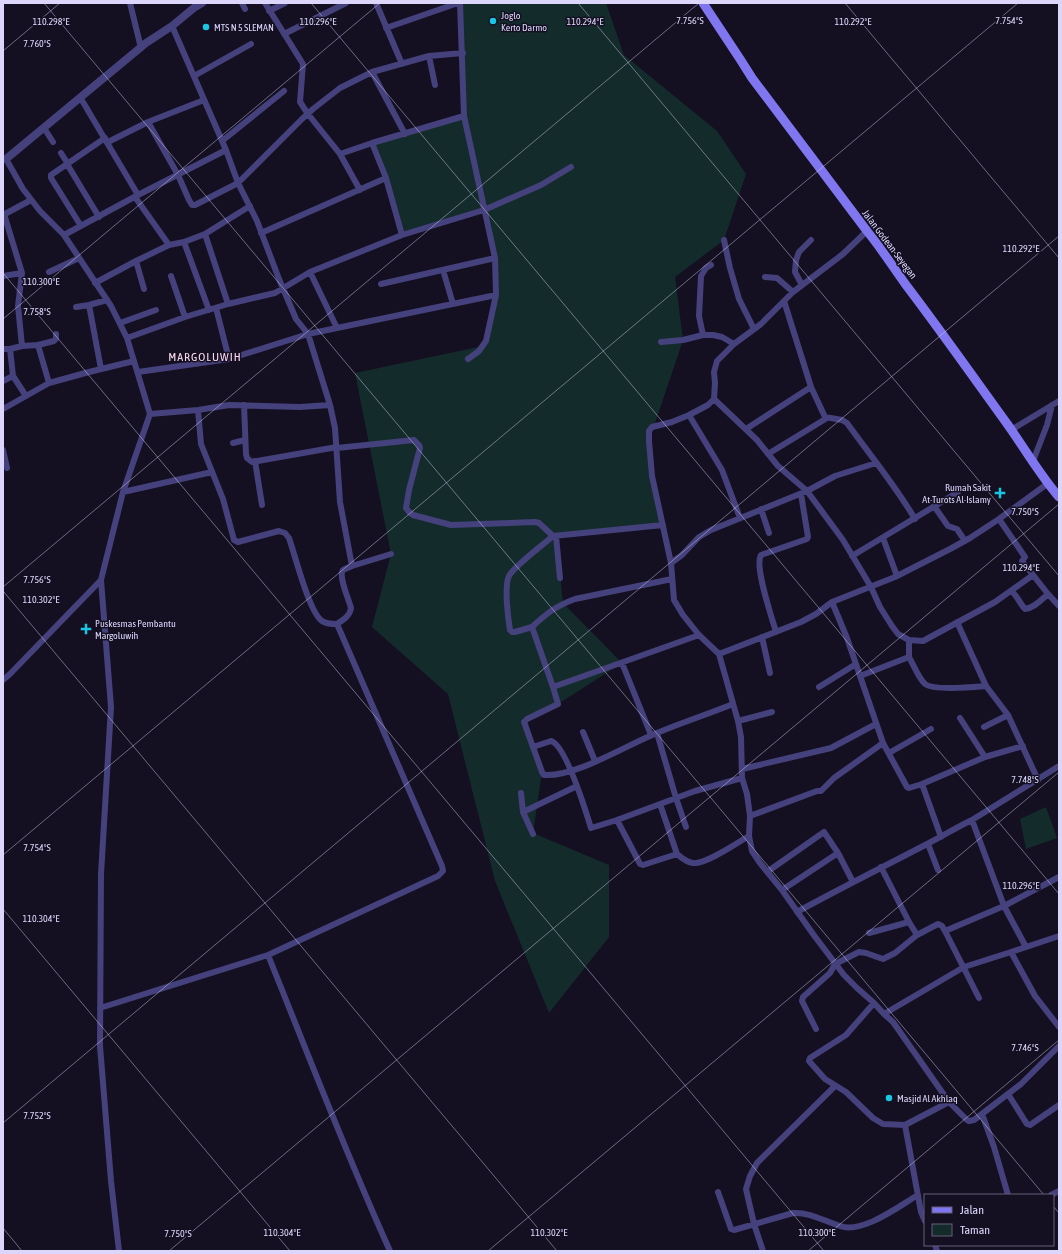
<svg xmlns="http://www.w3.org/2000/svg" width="1062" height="1254" font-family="'Asap Condensed',sans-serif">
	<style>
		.green { fill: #142b2b }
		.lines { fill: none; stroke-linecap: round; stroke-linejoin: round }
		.minor { stroke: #45417c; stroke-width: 6 }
		.tertiary { stroke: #45417c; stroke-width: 8 }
		.secondary { stroke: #8077f0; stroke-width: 9 }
		.ticks { fill: none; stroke: #dcd6fb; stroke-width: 1; stroke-opacity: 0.45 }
		.poi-dot { fill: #19c6e4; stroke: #141022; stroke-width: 1.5 }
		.labels { text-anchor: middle; stroke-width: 3; stroke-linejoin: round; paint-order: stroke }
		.poi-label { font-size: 10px; fill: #dcd6fb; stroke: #141022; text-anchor: start }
		.street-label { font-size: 10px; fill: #dcd6fb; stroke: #141022 }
		.quarter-label { font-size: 12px; letter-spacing: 1px; fill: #fbd8ec; stroke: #141022 }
		.ticks-label { font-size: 10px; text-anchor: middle; fill: #dcd6fb; stroke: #141022; stroke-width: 3; stroke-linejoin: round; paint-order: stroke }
	</style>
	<rect width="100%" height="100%" fill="#141022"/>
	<!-- green -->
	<path class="green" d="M460 3H606L624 55 717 131 746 174 724 240 675 277 683 340 649 441 663 525 556 536 563 603 622 663 558 704 527 719 542 772 533 833 609 865V937L549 1013 495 881 448 694 372 627 391 554 355 373 483 346 496 295 495 258 485 210 400 236 372 143 464 116Z
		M1046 807 1057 838 1026 849 1020 819Z"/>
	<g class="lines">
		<!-- minor -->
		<path class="minor" d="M130 3 141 48
			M242 3 245 9
			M265 3 303 64 300 102 308 114 340 154 360 190
			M376 3 402 64
			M269 11 285 3
			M386 28 458 3
			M284 34 346 3
			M429 56 435 85
			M372 72 405 134
			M194 76 251 44
			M80 97 138 195
			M148 122 178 175 189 200 192 205H195L238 183 302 119 313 109 340 88 372 72 429 56 463 53
			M44 128 53 142
			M222 141 284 91
			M108 142 148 122 204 100
			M61 153 68 164
			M340 154 372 143 464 116
			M3 160 6 159 23 189 40 211 64 235 111 306 127 338 150 414 123 492 101 580 111 707 101 874 100 1046 111 1181 119 1251
			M67 164 99 217
			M135 197 169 245
			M4 214 22 273 18 306 22 346
			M3 215 31 200
			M81 226 51 178V175L105 138
			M261 233 386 178
			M205 234 228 304
			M64 235 138 195 226 150
			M402 235 484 210 541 185 571 167
			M724 240 730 268 739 299 754 329
			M184 242 209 310
			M136 261 144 289
			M443 270 453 304
			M49 272 79 258
			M310 272 337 328
			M3 276 22 273
			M171 276 185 317
			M765 277 777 278 793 292
			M95 283 136 261 169 245 184 242 205 234 250 206
			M381 284 495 258
			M802 285 795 272 796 260 799 252 811 240
			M784 301 811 387 825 417 842 420 847 423C870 455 895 485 915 519
			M89 305 101 369
			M76 307 89 305 107 300
			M216 308 229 359
			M120 323 156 310
			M703 335 699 316 701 276 706 268 711 265
			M127 338 185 317 228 304 275 293 310 272 402 235 386 178 372 143
			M661 342 683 340 703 335H713L722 337 734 344
			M38 345 49 383
			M3 349H10L13 376 26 396
			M10 349 22 346 38 345 54 341 56 339V334
			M468 359 479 351 486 341 496 295
			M138 372 229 359 308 334 496 295 495 258 464 116 460 3
			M3 381 13 376
			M714 399 757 440 778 466 807 491 835 476 876 463
			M244 405 246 454 247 458 252 462 337 447
			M330 405 335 428 340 502 352 566C350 567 346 568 343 570 338 576 349 600 351 608 350 616 343 620 337 624
			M3 409 49 383 89 372 134 361
			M150 414 198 410 229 405 300 407 330 405 308 334 296 319 279 279 257 221 238 183 226 150 172 26
			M689 415 722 470 740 518
			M746 429 811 387
			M1011 430 1059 401
			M233 443 245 440
			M337 448 414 440 419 445 420 448 409 490 406 508 409 512 413 515 451 525 535 522 539 523 553 536C544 544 513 567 509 576 504 586 508 618 510 630L512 632H515L532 627 553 687
			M3 450 7 468
			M768 454 827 418
			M255 461 262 505
			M1033 461 1047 425 1052 405
			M123 492 212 472
			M934 506 948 526 957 529 965 541
			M761 509 769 533
			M999 519 1025 557 1022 561 1048 594 1059 606
			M553 536 663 525
			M556 536 560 578
			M883 538 897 576
			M852 556 958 492
			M671 563 682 555 699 537 711 530 807 491 843 540 871 587 880 607 892 626 898 634 909 640 923 641 995 602 1033 575
			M352 566 391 554
			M1011 591C1017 595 1020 604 1025 609 1034 608 1041 600 1048 594
			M832 602 847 638 883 743 907 787 909 788 922 784 985 757 1023 746
			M957 622 986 686 1008 715 1038 780
			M532 627C547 613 556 606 575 599L672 579
			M776 632C772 618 754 566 761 555L807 539 808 537 801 494
			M699 635 553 687 558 704 527 719 524 722 542 772 544 775C574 777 622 748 650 736 677 724 706 715 733 704
			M762 637 770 673
			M909 640V657
			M719 654 699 635 683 615 674 600 671 563 652 476 649 441V431L652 427 672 422 689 415 708 405 714 399 715 383 714 372 717 361 734 344 761 324 793 292 843 254 867 231
			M622 663 651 735
			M860 676 909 657C913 664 919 679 925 684 934 691 974 687 986 686
			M3 680 10 674 101 580
			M819 687 856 664
			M960 718 985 757
			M738 721 772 712
			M984 727 1008 715
			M583 732 595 761
			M657 733 676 798 686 827
			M533 747 551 741C566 745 586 812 591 828L617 820 695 791 742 778
			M889 753 931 729
			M742 769 831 748 876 724
			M922 784 941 837
			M521 793 523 812 533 834
			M660 804 677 854
			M523 812 577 786
			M750 816 817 791H821L834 778 883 743
			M617 820 639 862 640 864 643 865 677 854C682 858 686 862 693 863 705 865 737 843 749 836
			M972 820 1004 906 1026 947
			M928 844 938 870
			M881 867 909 922 917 935
			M767 872 824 832 838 853 853 882
			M782 890 838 853
			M797 912C841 888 885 866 929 843 943 836 957 827 972 820L1059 766
			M945 931 979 998
			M869 933 909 922
			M1011 952 1059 936
			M268 955C308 1054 346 1154 390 1251
			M874 1003 846 1035 810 1058 809 1061 825 1079 846 1092 873 1118 883 1124 905 1125
			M100 1008 268 955 438 876 443 871 442 866 337 624C332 624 326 624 322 621 309 612 295 555 289 538L285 533 279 531 238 542 234 540 223 499 201 444 198 410
			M884 1014 964 967 1011 952 1035 996 1059 1027
			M816 1029 802 1001 803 997 830 973 835 964 859 952 866 953 880 958 883 959 895 953 917 935 938 924 942 926 945 931 1004 906 1059 877
			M1008 1094 1025 1121 1027 1124 1030 1125 1059 1105
			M949 1102 967 1120 969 1121 974 1120 1021 1084 1059 1046
			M982 1114 994 1147 1008 1195
			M718 1192 730 1226 731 1229 734 1230 793 1213C810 1212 824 1221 840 1226 863 1234 899 1206 918 1195
			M1051 1195 1059 1191
			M925 1221 921 1212 905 1125 949 1102 893 1022 884 1014 874 1003 857 988 844 975 813 934 782 890 760 863 752 851 749 836 750 816 747 794 742 778 741 737 738 721 719 654 801 622 816 614 832 602 895 577 950 549 970 538 999 519 1047 484
			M935 1245 937 1251
			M763 1251 754 1224 746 1189 750 1176 757 1163 835 1086"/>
		<!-- tertiary -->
		<path class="tertiary" d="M6 159 146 43 172 26 195 7 202 3"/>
		<!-- secondary -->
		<path class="secondary" d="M703 3 740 59 752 78 867 231C881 248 893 267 906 285 941 331 974 378 1008 425 1025 449 1040 475 1059 497"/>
	</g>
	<!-- ticks -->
	<path class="ticks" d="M44 3 1044 1195M311 3 1059 894M578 3 1059 576M845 3 1059 258M3 51 60 3M3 273 824 1251M3 319 380 3M3 587 699 3M3 591 557 1251M3 855 1018 3M3 909 290 1251M3 1123 1059 236M1053 1206 1059 1213M3 1228 22 1251M169 1251 1059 504M488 1251 1059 772M808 1251 1059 1040"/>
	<!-- markers -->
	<g class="poi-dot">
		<circle cx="493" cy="21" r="4"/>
		<circle cx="206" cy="27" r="4"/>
		<path d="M998 487h4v4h4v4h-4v4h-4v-4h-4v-4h4z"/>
		<path d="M84 623h4v4h4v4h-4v4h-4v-4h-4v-4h4z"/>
		<circle cx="889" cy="1098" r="4"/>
	</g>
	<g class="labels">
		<!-- poi labels -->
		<g class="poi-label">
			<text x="501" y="19">Joglo<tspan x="501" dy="12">Kerto Darmo</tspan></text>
			<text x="214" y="31">MTS N 5 SLEMAN</text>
			<text x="991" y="491" text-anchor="end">Rumah Sakit<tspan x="991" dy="12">At-Turots Al-Islamy</tspan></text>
			<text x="95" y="627">Puskesmas Pembantu<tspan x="95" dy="12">Margoluwih</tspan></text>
			<text x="897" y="1102">Masjid Al Akhlaq</text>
		</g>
		<!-- street labels -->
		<g class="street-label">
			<text transform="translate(890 244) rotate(53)" y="4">Jalan Godean-Seyegan</text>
		</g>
		<!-- quarter labels -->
		<g class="quarter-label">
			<text x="205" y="361">MARGOLUWIH</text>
		</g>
	</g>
	<g class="ticks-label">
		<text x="1009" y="24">7.754°S</text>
		<text x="690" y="24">7.756°S</text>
		<text x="853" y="25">110.292°E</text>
		<text x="51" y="25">110.298°E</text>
		<text x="318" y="25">110.296°E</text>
		<text x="585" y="25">110.294°E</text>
		<text x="37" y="47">7.760°S</text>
		<text x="1021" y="252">110.292°E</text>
		<text x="41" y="285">110.300°E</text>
		<text x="37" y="315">7.758°S</text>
		<text x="1025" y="515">7.750°S</text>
		<text x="1021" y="571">110.294°E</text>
		<text x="37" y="583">7.756°S</text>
		<text x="41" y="603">110.302°E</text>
		<text x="1025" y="783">7.748°S</text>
		<text x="37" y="851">7.754°S</text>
		<text x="1021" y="889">110.296°E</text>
		<text x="41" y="922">110.304°E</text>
		<text x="1025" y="1051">7.746°S</text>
		<text x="37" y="1119">7.752°S</text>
		<text x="282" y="1236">110.304°E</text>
		<text x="549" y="1236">110.302°E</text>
		<text x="817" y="1236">110.300°E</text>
		<text x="178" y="1237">7.750°S</text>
	</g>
	<!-- border -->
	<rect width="1062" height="1254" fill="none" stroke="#dcd6fb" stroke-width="8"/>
	<!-- legend -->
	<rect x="924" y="1194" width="130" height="52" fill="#141022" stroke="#645f79"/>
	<rect x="932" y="1207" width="20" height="6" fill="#8077f0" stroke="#645f79"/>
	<text x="960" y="1214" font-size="12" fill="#dcd6fb">Jalan</text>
	<rect x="932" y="1224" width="20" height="12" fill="#142b2b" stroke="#645f79"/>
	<text x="960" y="1234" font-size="12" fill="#dcd6fb">Taman</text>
</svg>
